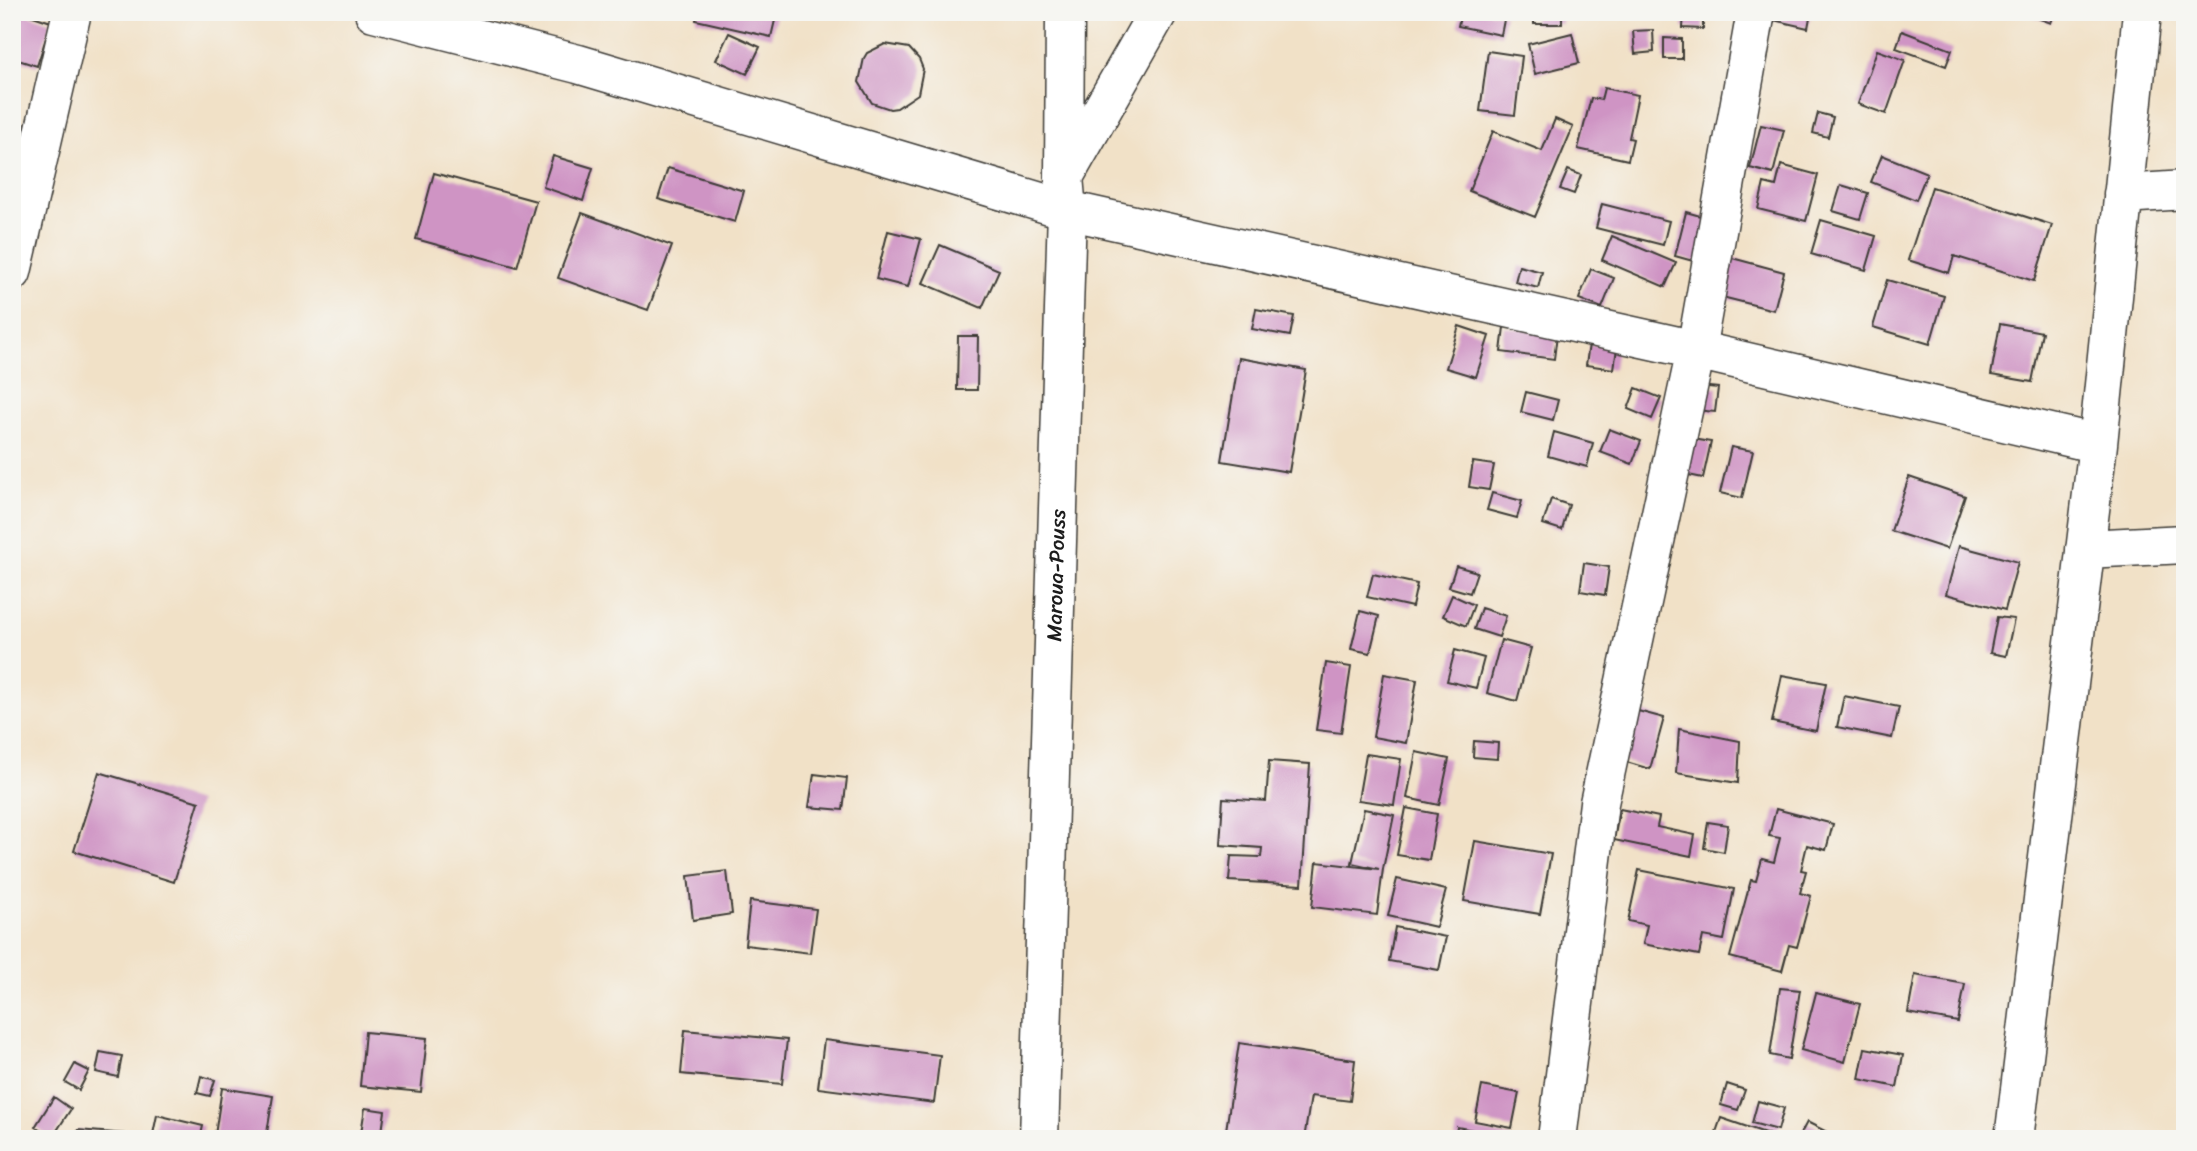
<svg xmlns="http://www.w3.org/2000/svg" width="2197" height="1151" font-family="Sriracha,sans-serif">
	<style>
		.building { fill: #cf94c4 }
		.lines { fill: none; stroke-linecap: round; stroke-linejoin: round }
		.minor-casing { stroke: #3c3a36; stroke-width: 41 }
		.major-casing { stroke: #3c3a36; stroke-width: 41 }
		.minor { stroke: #fff; stroke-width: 38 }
		.major { stroke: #fff; stroke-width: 38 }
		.labels { text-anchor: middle; stroke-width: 5; stroke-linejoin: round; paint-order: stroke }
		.street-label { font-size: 21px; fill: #1c1c1c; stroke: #f6f6f2 }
	</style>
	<rect width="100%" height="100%" fill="#f6f6f2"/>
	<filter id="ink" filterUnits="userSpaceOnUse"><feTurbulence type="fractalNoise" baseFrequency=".0143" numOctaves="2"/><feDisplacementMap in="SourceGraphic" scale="14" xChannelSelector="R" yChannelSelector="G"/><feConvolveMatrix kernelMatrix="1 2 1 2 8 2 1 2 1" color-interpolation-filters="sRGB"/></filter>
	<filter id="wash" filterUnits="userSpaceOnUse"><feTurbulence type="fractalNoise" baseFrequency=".00686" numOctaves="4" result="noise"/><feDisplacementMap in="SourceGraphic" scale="28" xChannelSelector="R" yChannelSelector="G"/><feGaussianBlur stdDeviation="1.57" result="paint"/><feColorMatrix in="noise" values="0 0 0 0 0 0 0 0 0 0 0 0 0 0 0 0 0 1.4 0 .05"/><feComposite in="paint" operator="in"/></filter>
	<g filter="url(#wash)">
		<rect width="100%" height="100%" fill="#f1e1c7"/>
		<g id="blocks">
			<!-- building -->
			<path class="building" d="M21 12 51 22 37 66 12 58V40Z
				M697 12H777L771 37 696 20Z
				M1461 12H1493L1505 15 1501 35 1458 26Z
				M1534 12H1562V24H1534Z
				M1684 12H1703V29L1683 28Z
				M1766 12H1811L1808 28 1765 18Z
				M2021 12H2055L2051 23Z
				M1653 30 1654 52 1635 54 1633 31Z
				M1902 31 1952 50 1946 66 1896 48Z
				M729 33 760 47 747 74 716 60Z
				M1572 33 1579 63 1535 74 1528 44Z
				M1664 38 1682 39V59H1664Z
				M885 44 909 48 919 59 923 69 918 94 897 108 890 109 872 103 859 82 864 58 867 53Z
				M1877 50 1905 60 1886 114 1858 104Z
				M1488 51 1522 56 1515 115 1480 111Z
				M1604 88 1638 95 1629 138 1633 139 1628 160 1578 149 1591 98 1601 100Z
				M1818 113 1833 117 1828 137 1813 133Z
				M1555 119 1573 127 1535 217 1469 191 1493 131 1542 151Z
				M1761 125 1784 130 1773 174 1750 168Z
				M1882 155 1927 173 1916 200 1871 182Z
				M553 156 593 168 583 201 543 187Z
				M1781 165 1818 175 1806 221 1758 209 1764 183 1776 186Z
				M668 168 744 191 735 222 658 199Z
				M1568 170 1581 175 1574 194 1560 189Z
				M434 173 536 201 517 267 416 239Z
				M1841 185 1868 193 1860 219 1833 211Z
				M1932 187 2052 225 2034 281 1954 256 1949 273 1908 260Z
				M1602 204 1669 221 1663 245 1596 228Z
				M1686 212 1711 219 1700 263 1675 256Z
				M582 213 672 246 648 310 558 278Z
				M1821 220 1876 236 1866 270 1811 254Z
				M888 231 921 239 908 287 876 279Z
				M1612 236 1676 263 1665 287 1602 260Z
				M940 245 999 270 982 308 923 283Z
				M1732 258 1784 272 1774 310 1722 297Z
				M1519 266 1542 272 1538 288 1515 282Z
				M1591 269 1614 278 1602 308 1579 299Z
				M1887 280 1944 296 1930 344 1873 327Z
				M1256 309 1294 316 1290 336 1252 329Z
				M2000 324 2042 332 2032 382 1991 375Z
				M1459 326 1489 336 1476 377 1446 368Z
				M1504 327 1557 334 1554 359 1501 352Z
				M958 336H978L977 390H957Z
				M1589 344 1617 348 1614 369 1586 365Z
				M1239 358 1306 370 1289 472 1222 461Z
				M1699 386 1718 388 1715 412 1696 410Z
				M1636 388 1661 398 1652 419 1628 409Z
				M1526 392 1558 400 1553 420 1521 412Z
				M1609 429 1641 441 1632 464 1600 452Z
				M1554 432 1593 443 1587 467 1548 456Z
				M1686 438 1711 442 1703 478 1679 473Z
				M1731 447 1753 451 1742 498 1720 493Z
				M1473 462 1494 465 1489 490 1469 487Z
				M1909 477 1965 496 1947 549 1891 531Z
				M1492 493 1522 501 1517 518 1487 510Z
				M1551 499 1569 505 1562 530 1543 524Z
				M1959 546 2018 562 2005 610 1946 594Z
				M1584 563 1609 567 1605 595 1580 591Z
				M1456 566 1477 572 1470 593 1449 587Z
				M1373 574 1417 584 1412 607 1367 597Z
				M1452 595 1474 605 1466 626 1443 616Z
				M1481 608 1506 616 1499 637 1474 629Z
				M1360 611 1379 616 1370 653 1351 649Z
				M1997 617 2014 619 2006 656 1990 653Z
				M1501 640 1531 648 1517 701 1487 693Z
				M1455 650 1484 658 1476 688 1447 681Z
				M1326 663 1351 667 1341 733 1316 730Z
				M1384 674 1417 680 1406 743 1373 737Z
				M1782 675 1826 683 1816 731 1772 722Z
				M1844 696 1899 707 1892 738 1837 727Z
				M1638 711 1664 718 1650 769 1623 761Z
				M1679 729 1740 741 1738 783 1676 773Z
				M1474 741 1498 743 1497 759 1473 757Z
				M1416 752 1449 759 1439 805 1407 798Z
				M1366 754 1401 759 1394 805 1358 800Z
				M1269 761 1310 764 1302 885 1229 881 1231 856 1261 857 1262 848 1220 845 1223 798 1266 801Z
				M99 772 199 802 174 882 74 851Z
				M814 774 847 778 843 810 809 807Z
				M1406 808 1437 814 1429 860 1397 855Z
				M1364 809 1394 815 1383 869 1377 915 1312 907 1317 862 1379 869 1352 863Z
				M1620 809 1659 817 1657 827 1695 835 1691 856 1614 840Z
				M1776 809 1833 824 1826 850 1807 845 1801 870 1806 871 1800 893 1811 896 1797 947 1789 945 1782 971 1730 957 1751 880 1756 881 1762 859 1774 862 1780 838 1769 836Z
				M1708 822 1728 825 1724 852 1704 848Z
				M1475 841 1551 854 1540 914 1464 901Z
				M1639 870 1734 889 1724 940 1703 936 1699 955 1643 944 1647 925 1628 921Z
				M727 871 732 914 693 920 688 876Z
				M1397 879 1446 890 1436 927 1388 916Z
				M750 901 816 909 810 953 745 945Z
				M1395 927 1446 937 1439 970 1389 961Z
				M1915 975 1965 984 1958 1022 1908 1013Z
				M1780 988 1800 990 1789 1059 1770 1055Z
				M1816 993 1860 1004 1845 1062 1801 1050Z
				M685 1030 787 1040 782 1084 681 1074Z
				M365 1032 427 1038 421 1092 360 1086Z
				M824 1040 940 1055 934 1103 818 1088Z
				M1239 1043 1355 1060 1350 1101 1311 1096 1304 1139H1240L1225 1137Z
				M1865 1048 1903 1055 1897 1087 1859 1079Z
				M100 1052 122 1056 118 1077 96 1072Z
				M75 1064 89 1071 79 1090 65 1082Z
				M201 1076 215 1080 210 1096 197 1093Z
				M1727 1084 1745 1090 1738 1110 1721 1105Z
				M1482 1086 1519 1093 1512 1128 1475 1121Z
				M222 1088 273 1096 266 1139H236L215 1135Z
				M54 1097 71 1109 52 1138 35 1127Z
				M1758 1101 1784 1108 1778 1130 1752 1123Z
				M365 1108 385 1111 381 1139H360Z
				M157 1115 203 1126 200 1139H152Z
				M1721 1118 1768 1134 1767 1139 1714 1138Z
				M1807 1122 1835 1136 1834 1139H1798Z
				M1457 1127 1511 1137 1510 1139H1455Z
				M78 1130 125 1134V1139H77Z"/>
		</g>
	</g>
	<g filter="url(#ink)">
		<use href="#blocks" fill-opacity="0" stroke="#3c3a36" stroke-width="2"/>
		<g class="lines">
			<defs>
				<path id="minor" d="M374 12 578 64 1067 210 1696 350 2098 444
					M2123 194 2185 190
					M12 272 72 12
					M2085 549 2185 544
					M1557 1139 1599 803 1696 350 1756 12
					M2014 1139 2098 444 2142 12"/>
				<g id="major">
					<path d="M1065 175 1158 12"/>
					<path id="s1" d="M1039 1139 1067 210 1064 177 1065 12"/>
				</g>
			</defs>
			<!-- minor casing -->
			<use href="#minor" class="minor-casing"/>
			<!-- major casing -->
			<use href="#major" class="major-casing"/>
			<!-- minor -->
			<use href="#minor" class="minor"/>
			<!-- major -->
			<use href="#major" class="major"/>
		</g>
	</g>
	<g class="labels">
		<!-- street labels -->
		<g class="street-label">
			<text dy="7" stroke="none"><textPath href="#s1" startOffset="564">Maroua-Pouss</textPath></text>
		</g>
	</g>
	<!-- margin -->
	<rect width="2197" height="1151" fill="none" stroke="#f6f6f2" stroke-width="42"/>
</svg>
